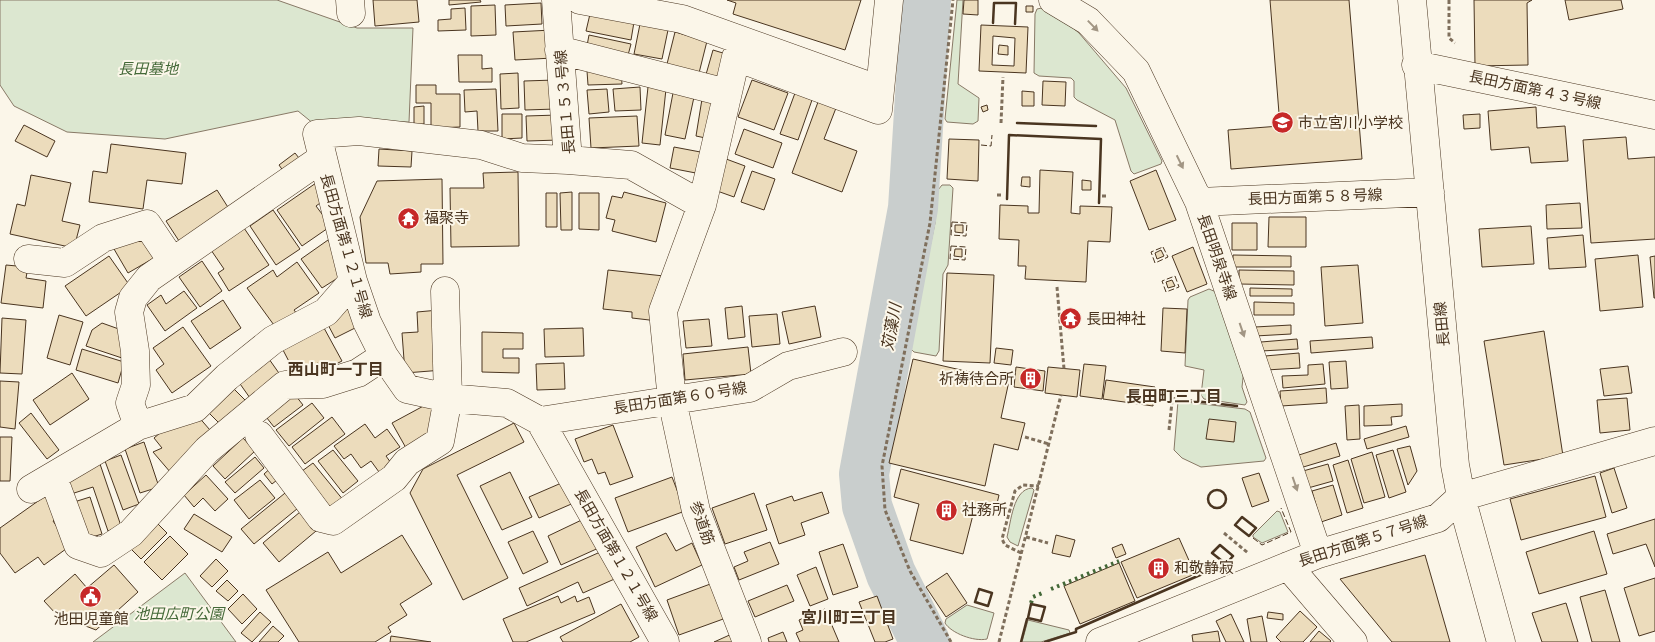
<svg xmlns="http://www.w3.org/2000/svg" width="1655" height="642" font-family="'Times New Roman','Noto Sans JP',serif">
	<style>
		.green { fill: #dce7d0; stroke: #887966 }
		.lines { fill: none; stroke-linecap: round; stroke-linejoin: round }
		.river { stroke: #c9cecd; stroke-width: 50 }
		.building { fill: #ecdcbc; stroke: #4a3520; fill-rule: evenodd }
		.minor-casing { stroke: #4a3520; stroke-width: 29 }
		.path { stroke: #7f6f5c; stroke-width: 3; stroke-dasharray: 4 2.5; stroke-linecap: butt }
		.minor { stroke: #fbf6e9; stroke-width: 28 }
		.hedge { stroke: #436837; stroke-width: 4; stroke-dasharray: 2.5 4; stroke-linecap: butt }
		.fence { stroke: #4a3520; stroke-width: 1; stroke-dasharray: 6 2.5; stroke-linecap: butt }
		.wall { stroke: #4a3520; stroke-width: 2.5 }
		.oneway { fill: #a29684 }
		.labels { text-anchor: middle; stroke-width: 4; stroke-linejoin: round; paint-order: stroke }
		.park-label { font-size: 15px; font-style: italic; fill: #436837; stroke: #fbf6e9 }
		.street-label { font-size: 15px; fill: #4a3520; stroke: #fbf6e9 }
		.poi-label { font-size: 15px; fill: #4a3520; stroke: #fbf6e9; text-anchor: start }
		.water-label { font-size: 16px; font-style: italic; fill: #4a3520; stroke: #fbf6e9 }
		.neighbourhood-label { font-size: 16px; font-weight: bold; fill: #4a3520; stroke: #fbf6e9 }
	</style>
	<rect width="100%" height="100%" fill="#fbf6e9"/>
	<!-- green -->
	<path class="green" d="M0 0H277L357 28H413L409 122 314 124 298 111 165 139 67 132 14 106 0 85Z
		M957 0H963L958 84 979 98 978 121 973 124 947 122 945 119Z
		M1042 8 1060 17 1079 33 1126 88 1162 161 1161 164 1134 174 1131 171 1115 120 1077 100 1074 97V81L1071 78 1039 76 1034 73 1035 14 1037 9Z
		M942 185H950L953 188 948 265 943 274 939 351 936 356 914 352 909 347 935 223 938 190Z
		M1209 289 1216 292 1244 369 1242 387 1247 402 1245 405 1204 399 1201 395 1204 370 1185 366 1188 300 1190 297Z
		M1178 401 1245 409 1250 412 1266 458 1264 461 1201 467 1182 458 1174 450Z
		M1032 488 1034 490 1018 546 1010 542 1007 537C1011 522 1013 489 1032 488Z
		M1277 511 1280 512 1288 532 1262 543 1253 537V535Z
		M185 573 236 642H93Z
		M967 605 994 613 987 639C974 642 951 633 945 623L946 619Z
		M1028 620 1069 630 1070 633 1041 642H1022Z"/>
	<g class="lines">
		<!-- river -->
		<path class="river" d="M925 642 891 574 867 506 864 474 913 208 926 0"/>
	</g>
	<!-- building -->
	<path class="building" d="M373 0H417L419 22 375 26Z
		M449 0H480L481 2 449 5Z
		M727 0H861L845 50 733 14 736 3Z
		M964 0H978V15L963 14Z
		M1270 0H1349L1362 159 1231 169 1228 130 1280 126Z
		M1474 0H1532L1527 3 1528 65 1475 66Z
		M1565 0H1621L1623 9 1569 20Z
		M541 3 542 24 506 26 505 5Z
		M495 5 496 35 471 36V6Z
		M1026 6H1033V12H1026Z
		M465 8 466 30 438 31V20L451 19V9Z
		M590 14 634 22 631 40 586 31Z
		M640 24 668 30 662 59 634 54Z
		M981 25 1028 27 1026 73 979 71ZM993 36 1015 38 1014 66 992 65Z
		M552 30 553 58 515 60 513 32Z
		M675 32 707 41 699 73 667 64Z
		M589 35 631 44 627 59 586 51Z
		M999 45 1008 46V55L998 54Z
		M713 50 736 57 727 84 705 78Z
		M458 55H482V69L492 68V82H459Z
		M621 70 622 84 588 85 587 71Z
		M518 73 519 108 501 109 500 74Z
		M555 80 556 109 525 110 524 81Z
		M752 80 788 93 774 130 738 117Z
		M1043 81 1066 82 1065 106 1042 105Z
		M416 85H436V94H460V127L431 128V103H416Z
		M640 87 641 110 615 111 613 89Z
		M648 87 666 89 660 145 642 143Z
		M496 89 498 131H478L477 111 465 112 464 90Z
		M607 89 609 112 589 114 587 90Z
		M1022 91 1034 92V106H1022Z
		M673 93 694 97 685 139 665 135Z
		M795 93 812 100 798 140 780 134Z
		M702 99 722 102 715 140 696 136Z
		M818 102 836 108 824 139 857 151 842 192 792 173Z
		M987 105 988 110 983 112 981 107Z
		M424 106V124L414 125V107Z
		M1536 107 1537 128 1565 126 1568 161 1531 163 1529 147 1491 150 1488 111Z
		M502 114H522V138L502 139Z
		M1480 114V128L1464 129 1463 115Z
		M558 115 559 140 527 141 526 116Z
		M637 116 639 146 591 148 589 118Z
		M24 125 55 141 47 157 15 141Z
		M744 129 782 143 773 168 735 154Z
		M1626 137 1628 159 1655 157V239L1591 243 1583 140Z
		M949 139 979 140 978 181 947 179Z
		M111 144 186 153 182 184 147 180 143 209 89 202 93 171 107 173Z
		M674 147 711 154 706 175 670 168Z
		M379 149 412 151 411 167 378 166Z
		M295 153 303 163 286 175 279 165Z
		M718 156 745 166 734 197 706 187Z
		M1040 170 1073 172 1071 213 1080 214V206L1112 207 1110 242 1088 241 1086 282 1025 279 1026 266H1018L1019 240 999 239 1000 205 1028 206V213H1039Z
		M1156 170 1176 220 1149 230 1130 181Z
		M752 171 775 179 764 210 741 202Z
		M518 172 519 246 451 247 450 188H484L483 173Z
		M31 175 71 183 62 221 80 225 74 248 10 234 17 204 25 206Z
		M1022 177H1030V187L1021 186Z
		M442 179 443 264H421V272L390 274 388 263H366L360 217 377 181Z
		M1082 180 1091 181V190H1082Z
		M316 183 327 198 316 206 331 226 302 246 277 210Z
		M217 190 231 212 181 244 166 221Z
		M572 192V230H561L560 193Z
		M624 192 666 203 656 242 612 231 615 220 606 218 612 196 622 198Z
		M546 193H557V227H546Z
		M579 193H599V230L579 229Z
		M1580 203 1582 228 1547 229 1546 205Z
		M273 210 300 249 276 265 250 226Z
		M1269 217H1306V247H1268Z
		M1232 223H1257V250H1232Z
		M955 225H963V233L955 232Z
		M1531 226 1534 264 1482 267 1479 229Z
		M244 228 269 265 229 291 218 273 224 269 211 250Z
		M145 231 159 255 128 273 114 249Z
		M1583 235 1586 267 1549 269 1547 238Z
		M328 240 341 258 344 274 322 288 301 259Z
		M1193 247 1207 284 1187 292 1172 256Z
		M955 249H962V257L954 256Z
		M1161 250 1164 256 1157 259 1155 253Z
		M1233 255 1291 256V267H1233Z
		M1638 255 1643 307 1600 311 1595 259Z
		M109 256 130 286 86 316 65 286Z
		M1655 256V298H1654L1650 257Z
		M202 261 222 291 200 307 179 277Z
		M297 262 319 293 294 310 300 318 279 332 247 288 273 270 277 277Z
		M6 265 28 267 26 278 46 281 43 308 1 303Z
		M1358 265 1363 323 1325 326 1321 267Z
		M608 270 664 276 658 321 632 318V312L603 309Z
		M1239 270 1294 271V285L1239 284Z
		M947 273 994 275 990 363 943 361Z
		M1172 280 1175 286 1168 288 1166 282Z
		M1250 288 1292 289V296H1250Z
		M184 291 197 308 165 331 147 305 161 295 166 304Z
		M223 300 241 328 210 349 191 321Z
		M1254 302 1294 303V315H1254Z
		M352 306 361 325 335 338 325 319Z
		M742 306 745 337 728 339 725 308Z
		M815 306 821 337 789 344 782 312Z
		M1163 308 1187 309 1185 353 1161 351Z
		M439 310 443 370 405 373 402 333 418 332 417 312Z
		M777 314 780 344 752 347 749 316Z
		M59 315 83 322 70 365 47 358Z
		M2 318 26 320 22 374 0 373Z
		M709 319 712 346 686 348 683 321Z
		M102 323 130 333 122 358 86 346 92 330Z
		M1291 325V334L1255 336V327Z
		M183 327 211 366 172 393 156 370 164 364 153 348Z
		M324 328 342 361 322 371 318 363 296 375 283 350Z
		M583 328 584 356 545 357 544 329Z
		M1544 331 1563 456 1504 465 1484 341Z
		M482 332 523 333V349H503V358H519V373L482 372Z
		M1372 337 1373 348 1311 353 1310 341Z
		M1297 339 1298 349 1261 351V342Z
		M748 347 751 374 685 380 683 354Z
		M996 348 1013 350 1011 365 994 363Z
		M82 349 124 362 118 383 76 370Z
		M1299 353 1300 368 1266 370 1265 356Z
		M269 359 281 376 250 398 238 381Z
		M913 359 1009 381 1001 418 1025 423 1018 450 994 444 985 486 889 463Z
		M1346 361 1348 388 1331 389 1329 362Z
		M564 363 565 389 537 390 536 364Z
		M1084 364 1106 366 1102 399 1080 396Z
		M1323 364 1325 384 1283 388 1282 376 1308 375V365Z
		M1628 366 1632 393 1604 396 1600 369Z
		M1016 367 1045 371 1043 391 1014 387Z
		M1048 367 1080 370 1077 397 1045 393Z
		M72 373 89 399 50 425 33 400Z
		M1106 380 1155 387 1153 406 1103 399Z
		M0 381 19 382 15 429 0 427Z
		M233 388 248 403 223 427 208 412Z
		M1326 388 1327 403 1281 406 1280 391Z
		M292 391 303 405 274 427 263 413Z
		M1627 398 1630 430 1600 433 1597 400Z
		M312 403 324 418 289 446 276 430Z
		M429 403 439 420 436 431 406 448 392 423Z
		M1402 404V416L1391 417 1392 425 1364 426V406Z
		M1359 405 1360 439 1347 440 1345 406Z
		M31 413 59 450 47 459 19 423Z
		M197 415 216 437 171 473 153 452 162 448 154 438 179 417Z
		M332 417 345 434 305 464 292 447Z
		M1209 419 1236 422 1234 442 1206 439Z
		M514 423 524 442 457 475 508 578 463 600 410 493 423 469Z
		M365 424 375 438 387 429 400 447 386 456 391 463 379 472 371 461 361 468 351 454 344 459 334 446Z
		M613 425 633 477 610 485 605 472 598 474 592 459 584 462 575 439Z
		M1406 426 1409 437 1367 449 1364 439Z
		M0 437H12L10 481H0Z
		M243 438 255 451 225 479 213 466Z
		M144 442 159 487 140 493 125 449Z
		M1336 443 1340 456 1300 468 1296 456Z
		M1410 446 1417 471 1408 485 1397 449Z
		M333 450 358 481 343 493 318 461Z
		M1393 450 1406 492 1389 498 1376 455Z
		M1372 452 1385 497 1364 503 1351 459Z
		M121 455 139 504 123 510 105 461Z
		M255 457 264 468 235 493 225 482Z
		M1348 460 1363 508 1347 513 1333 465Z
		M99 461 121 526 108 531 93 487 71 494 63 473Z
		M313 463 344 501 328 513 298 474Z
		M1328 464 1333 481 1308 488 1303 471Z
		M273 466 282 476 272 484 264 474Z
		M1614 468 1627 508 1612 513 1600 473Z
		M901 469 999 495 995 512 975 507 963 554 910 540 919 504 894 497Z
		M510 472 532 517 502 530 480 486Z
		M1259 473 1269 501 1252 507 1242 478Z
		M206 475 228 499 215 511 203 498 194 507 184 495Z
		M1595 476 1606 517 1521 540 1510 499Z
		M672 477 685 511 628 532 615 498Z
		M260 480 275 498 249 519 234 500Z
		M566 481 576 502 539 518 529 497Z
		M1333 485 1342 515 1321 522 1312 491Z
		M290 489 303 504 254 544 241 529Z
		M822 492 829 513 801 523 805 535 779 544 766 505 792 496 794 501Z
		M754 493 767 530 725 544 712 508Z
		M48 494 63 514 53 521 70 546 44 565 38 557 15 573 0 553V528Z
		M90 497 102 534 86 539 74 502Z
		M300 512 316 531 279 562 263 543Z
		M194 514 232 537 222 552 184 529Z
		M590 516 603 546 561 565 548 536Z
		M1655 519V567L1646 544 1613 554 1607 534Z
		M155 521 167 533 141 559 129 547Z
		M533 531 548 562 523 574 508 542Z
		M1594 531 1607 574 1539 594 1526 552Z
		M666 533 676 551 692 543 702 565 655 587 636 547Z
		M402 535 432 584 400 604 407 615 388 627 391 632 375 642H299L266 590 328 552 341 573Z
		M1056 535 1075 540 1070 557 1052 553Z
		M170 536 188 554 162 580 144 562Z
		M1179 538 1195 574 1137 598 1121 562Z
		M770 542 779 564 739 580 734 567 748 561 744 552Z
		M843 544 858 587 833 595 819 552Z
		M1122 544 1126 554 1116 558 1112 548Z
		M607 549 619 577 583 593 578 582 527 606 519 588Z
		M1425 555 1450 642H1392L1340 579Z
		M216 559 228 571 212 587 200 576Z
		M1119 563 1135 601 1080 624 1064 586Z
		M114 565 138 592 96 630 57 615 44 601 75 574 87 588Z
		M816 567 828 599 810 606 797 575Z
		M947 573 967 603 946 617 926 587Z
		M1655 578V631L1639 636 1624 588Z
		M227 580 238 591 228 601 216 591Z
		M713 583 726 618 679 635 667 600Z
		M787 585 794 601 755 617 748 601Z
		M1605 590 1620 642H1592L1580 597Z
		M243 594 257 609 242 624 228 609Z
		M558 596 561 603 575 596 577 602 589 597 595 613 526 642H513L503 619Z
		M877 596 893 639 885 642H875L859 602Z
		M1566 603 1578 642H1542L1532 613Z
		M621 604 639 637 630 642H563L560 637Z
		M825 609 839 642H800L796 633 803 630 799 620Z
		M1300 611 1317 627 1303 642H1281L1276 637Z
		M260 612 271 622 252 642 241 633Z
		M1268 612 1283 614V620L1267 618Z
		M1231 614 1244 642H1226L1216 621Z
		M1262 616 1267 642H1251L1247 619Z
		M273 626 284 636 278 642H259Z
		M1218 631 1220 642H1193L1192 635Z
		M1319 631 1331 641 1330 642H1310Z
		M783 632 787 642H769L768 638Z
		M734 633 738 642H714Z
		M391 636 431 642H390Z"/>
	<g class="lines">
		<defs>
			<path id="minor" d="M350 0 351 13
				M556 0 568 160 631 165 702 205 663 311 672 400 696 511 747 642
				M580 0 682 19 880 90
				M1053 0 1088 21 1136 71 1199 202 1318 554
				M1412 0 1455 465 1461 497 1501 642
				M559 50 727 93
				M1416 65 1655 115
				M568 160 522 158 481 145 359 131 317 134 353 281 367 322 384 356 407 389 448 398 507 403 540 421 665 642
				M1199 202 1430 192
				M702 205 736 57 878 110 889 0
				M28 259 65 263 103 238 147 224 172 261
				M540 421 750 388 788 366 843 352
				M138 426 130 403 136 385 135 351 129 312 133 298 149 278 321 159
				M259 435 321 518 333 521 394 478 407 462 440 441 448 398 445 291
				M53 477 78 545 101 553 131 533 207 450 285 385 323 384 358 373 384 356
				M31 489 138 426 195 408 227 377 273 340 326 312 353 281
				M1288 566 1353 642
				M1100 642 1318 554 1438 518 1461 497 1655 441"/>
		</defs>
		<!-- minor casing -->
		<use href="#minor" class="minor-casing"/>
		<!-- path -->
		<path class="path" d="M1449 0V38L1455 43
			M1001 123 1003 77
			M997 195H1003
			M1102 196H1108
			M1057 287 1064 369
			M1169 430 1172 402
			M1025 437 1049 444
			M1224 533 1248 553
			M1026 537 1048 543
			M1021 553 1005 545 1002 539 1015 491 1023 485 1039 486
			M951 642 910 571 885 510 882 466 930 223 953 0
			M999 642 1061 395"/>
		<!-- minor -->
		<use href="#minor" class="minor"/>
		<!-- hedge -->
		<path class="hedge" d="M1051 589 1119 561
			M1031 603 1033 597 1045 592"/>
		<!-- fence -->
		<path class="fence" d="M981 145 991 146 992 135
			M952 222 967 223 966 236 951 235Z
			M951 246 966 247 965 260 950 259Z
			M1163 247 1168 257 1155 263 1151 252Z
			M1175 276 1179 287 1166 292 1162 281Z
			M1253 538 1262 545 1291 532 1281 508"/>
		<!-- wall -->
		<path class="wall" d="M993 23 994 3H1016L1015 24
			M1017 123 1096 126
			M1007 199 1009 135 1101 139 1099 203
			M1160 397 1237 406
			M1208 499a9 9 0 1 1 18 0a9 9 0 1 1-18 0Z
			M1242 517 1256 528 1249 536 1235 525Z
			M1220 545 1233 556 1226 564 1212 553Z
			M979 589 992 593 988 606 975 602Z
			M1031 604 1045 607 1041 621 1028 618Z
			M1021 642 1027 619
			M1045 642 1076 632V629L1223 565"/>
	</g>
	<!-- one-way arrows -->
	<defs><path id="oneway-solid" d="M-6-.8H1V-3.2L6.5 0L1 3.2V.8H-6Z" transform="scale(1.25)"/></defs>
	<g class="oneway">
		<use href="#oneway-solid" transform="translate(1093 26) rotate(46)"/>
		<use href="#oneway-solid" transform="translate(1180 162) rotate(64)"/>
		<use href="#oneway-solid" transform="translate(1242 330) rotate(71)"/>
		<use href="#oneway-solid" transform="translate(1295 484) rotate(71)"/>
	</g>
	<!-- icons -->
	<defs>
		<symbol id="school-disc" viewBox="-11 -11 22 22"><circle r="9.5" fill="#c62828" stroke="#fbf6e9"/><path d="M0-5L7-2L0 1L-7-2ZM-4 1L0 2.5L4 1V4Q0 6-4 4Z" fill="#fff"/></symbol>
		<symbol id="temple-disc" viewBox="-11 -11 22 22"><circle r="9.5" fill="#c62828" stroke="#fbf6e9"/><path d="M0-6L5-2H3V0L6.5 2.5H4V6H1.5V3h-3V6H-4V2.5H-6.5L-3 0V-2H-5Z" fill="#fff"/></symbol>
		<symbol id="building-disc" viewBox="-11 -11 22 22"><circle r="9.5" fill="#c62828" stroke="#fbf6e9"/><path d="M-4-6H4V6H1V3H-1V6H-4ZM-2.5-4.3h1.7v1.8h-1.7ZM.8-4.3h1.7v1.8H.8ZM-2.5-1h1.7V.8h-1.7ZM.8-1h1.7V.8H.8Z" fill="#fff"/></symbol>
		<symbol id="civic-disc" viewBox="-11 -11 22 22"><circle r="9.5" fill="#c62828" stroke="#fbf6e9"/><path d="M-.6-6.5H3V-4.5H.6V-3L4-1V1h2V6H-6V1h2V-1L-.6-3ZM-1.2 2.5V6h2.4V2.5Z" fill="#fff"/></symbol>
	</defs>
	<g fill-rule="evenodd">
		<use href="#school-disc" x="1270" y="110" width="25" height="25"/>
		<use href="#temple-disc" x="396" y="206" width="25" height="25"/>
		<use href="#temple-disc" x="1058" y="306" width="25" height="25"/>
		<use href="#building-disc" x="1018" y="366" width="25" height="25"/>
		<use href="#building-disc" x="934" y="498" width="25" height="25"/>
		<use href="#building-disc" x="1146" y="556" width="25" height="25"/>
		<use href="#civic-disc" x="78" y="584" width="25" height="25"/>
	</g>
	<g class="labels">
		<!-- park labels -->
		<g class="park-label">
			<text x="148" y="74">長田墓地</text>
			<text x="179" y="619">池田広町公園</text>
		</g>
		<!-- street labels -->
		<g class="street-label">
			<text transform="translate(1535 90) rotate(12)" y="5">長田方面第４３号線</text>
			<text transform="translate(565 102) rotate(-95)" y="5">長田１５３号線</text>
			<text transform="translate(1315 197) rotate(-2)" y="5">長田方面第５８号線</text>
			<text transform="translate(346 246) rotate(74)" y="5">長田方面第１２１号線</text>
			<text transform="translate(1217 257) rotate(71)" y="5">長田明泉寺線</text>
			<text transform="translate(1442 324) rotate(-95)" y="5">長田線</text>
			<text transform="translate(680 398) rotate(-9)" y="5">長田方面第６０号線</text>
			<text transform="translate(702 523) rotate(71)" y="5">参道筋</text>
			<text transform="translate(1363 541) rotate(-18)" y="5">長田方面第５７号線</text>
			<text transform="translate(616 555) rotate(60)" y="5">長田方面第１２１号線</text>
		</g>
		<!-- poi labels -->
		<g class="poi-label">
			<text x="1298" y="128">市立宮川小学校</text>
			<text x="424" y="223">福聚寺</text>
			<text x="1086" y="324">長田神社</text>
			<text x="1014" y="384" text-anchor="end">祈祷待合所</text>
			<text x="962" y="515">社務所</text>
			<text x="1174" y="573">和敬静寂</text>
			<text x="91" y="624" text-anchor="middle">池田児童館</text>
		</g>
		<!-- water labels -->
		<g class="water-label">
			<text transform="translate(891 327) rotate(-80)" y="6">苅藻川</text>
		</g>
		<!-- neighbourhood labels -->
		<g class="neighbourhood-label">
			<text x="336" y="375">西山町一丁目</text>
			<text x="1174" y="402">長田町三丁目</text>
			<text x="849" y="623">宮川町三丁目</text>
		</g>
	</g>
</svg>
